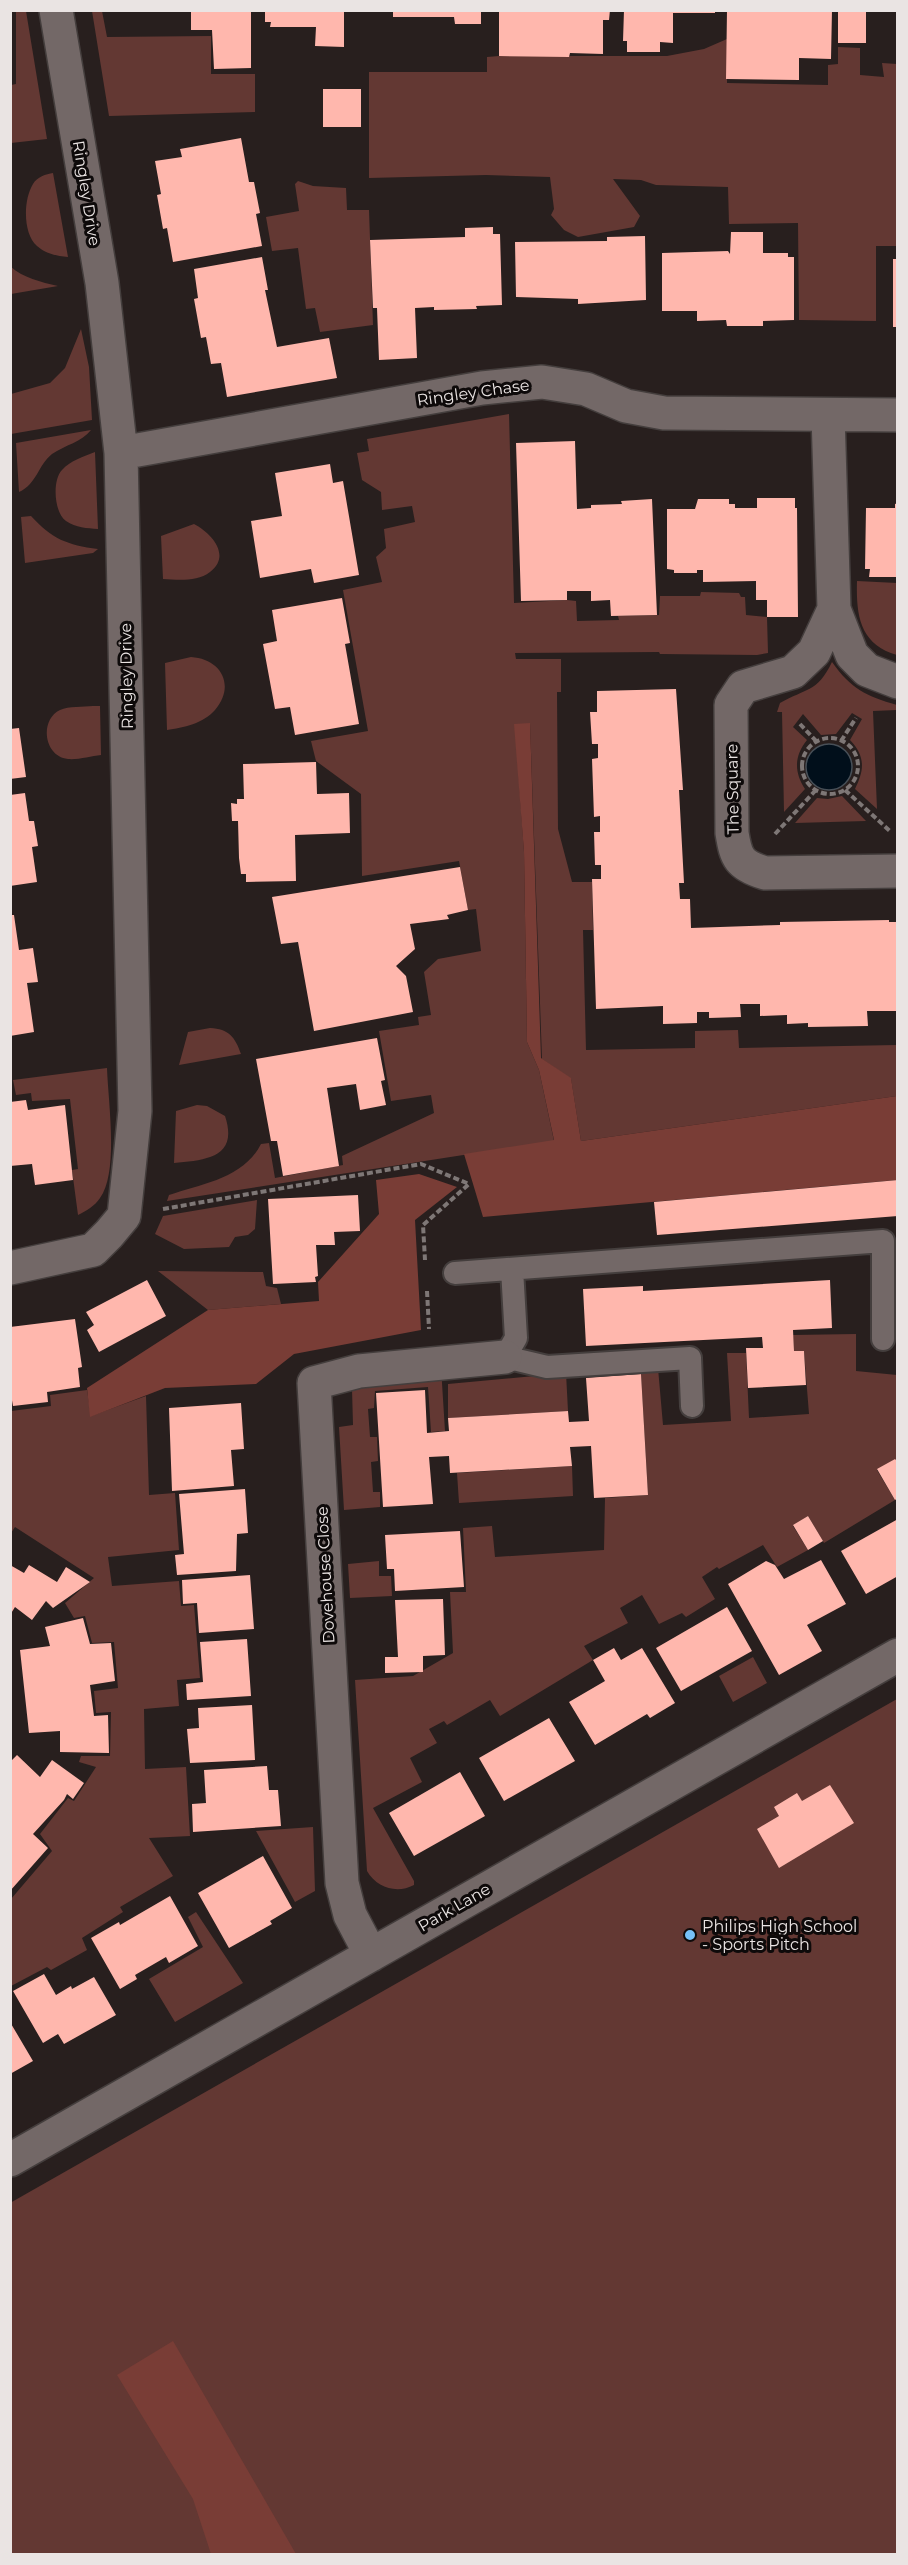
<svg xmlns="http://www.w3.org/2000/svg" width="908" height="2565" font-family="Montserrat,sans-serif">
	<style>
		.green { fill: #633833 }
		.forest { fill: #793d36 }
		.water { fill: #010f1b; stroke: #474f57; stroke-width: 1.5 }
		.building { fill: #ffb7ad }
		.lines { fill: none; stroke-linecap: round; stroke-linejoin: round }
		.service-casing { stroke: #443e3d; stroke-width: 26 }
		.minor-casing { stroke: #443e3d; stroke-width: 36 }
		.path { stroke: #7e7776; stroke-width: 4; stroke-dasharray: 6 3; stroke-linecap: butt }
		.service { stroke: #736867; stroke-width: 22 }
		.minor { stroke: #736867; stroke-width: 33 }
		.poi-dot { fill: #76c0f7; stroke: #0e0a0a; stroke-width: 2 }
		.labels { text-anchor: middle; stroke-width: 6; stroke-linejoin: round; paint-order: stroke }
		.street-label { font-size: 16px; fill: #eae4e3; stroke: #0e0a0a }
		.poi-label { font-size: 16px; fill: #eae4e3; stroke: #0e0a0a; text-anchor: start }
	</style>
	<rect width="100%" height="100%" fill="#281f1e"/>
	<!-- green -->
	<path class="green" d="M16 11H26L47 139 11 143V85L16 84Z
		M92 11H102L107 37 211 36V74H255V112L109 116Z
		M727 39V83L828 85V65L838 64V47L860 48V75L884 77 882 63 897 64V246H876V321L799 320 798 223 729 224 728 187 656 185 641 180 613 179 640 216 634 227 578 237 564 230 551 215 554 209 550 177 486 175 369 178V72H487V57L499 56H667L704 49Z
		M53 173 68 257C57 256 46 254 37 246 23 234 23 200 33 184 37 177 46 174 53 173Z
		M298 181 313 186 346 188 347 210H369L373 325 320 332 315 308 306 309 298 248 272 251 266 217 299 211 295 184Z
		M10 266C23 278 41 282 58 286L11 294Z
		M81 329 89 367 92 420 11 434V394L50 383 65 368Z
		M509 414 514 603 567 600 576 601 577 621 619 620 618 616 659 615 660 596H700L701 592 739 593 741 597H745L746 615 767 617 768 653 757 655 660 654 659 652 515 653 516 659H561V692H557L558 829 572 882H592L593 930H583L586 1050 695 1048V1031L738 1030 739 1048 897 1045V1096L581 1141 571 1079 542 1059 530 724H515L524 852 527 1042 539 1070 554 1141 167 1201 169 1195C202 1184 244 1178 261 1144L269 1143 275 1178 343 1165 342 1156 434 1113 431 1095 391 1101 379 1031 419 1025 418 1017 431 1015 424 972 438 959 481 951 476 909 468 910 459 861 362 876 361 794 316 761 311 741 368 731 343 590 382 582 376 557 386 548 384 529 415 522 412 506 382 510 381 492 362 480 357 453 369 451 367 439Z
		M91 430C82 442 65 445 52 454 38 465 37 484 19 492L16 443Z
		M95 452 98 529C87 528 76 528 66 521 54 513 52 480 62 470 71 460 83 457 95 452Z
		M31 516C52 539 67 545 98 549L93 553 25 563 21 517Z
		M194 524C211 533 232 555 210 572 197 582 178 580 163 579L161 536Z
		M857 581 897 583V655C860 644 856 616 857 581Z
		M191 657C221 659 236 685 215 710 204 723 183 728 167 730L165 663Z
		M832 662C851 689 866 696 897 705V710L873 711 877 809 855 789C865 769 865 756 850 740L862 719 852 713 836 734 821 735 803 714 793 727 807 740C794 756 794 772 805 789L784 812 782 712H777L780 703C806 688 817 693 832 662Z
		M93 706H100L101 755C91 756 78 760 68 759 44 757 39 720 60 710 69 706 83 707 93 706Z
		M842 796 866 821 795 823 817 798 828 799Z
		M210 1028C229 1029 235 1037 241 1054L179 1065 188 1032Z
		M107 1068C108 1101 119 1172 100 1198 95 1206 86 1211 78 1215L72 1170 78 1169 70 1099 32 1101 31 1093 16 1095 13 1080Z
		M197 1105 207 1106 225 1116C239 1158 205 1160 174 1163L176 1111Z
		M257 1200 255 1229 248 1235 235 1237 229 1247 184 1249 155 1234 163 1216Z
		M158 1271 263 1272 266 1286 277 1288 281 1304 208 1310Z
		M856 1334V1371L897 1375V1462L895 1459 877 1470 895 1500 824 1543 808 1516 793 1526 808 1550 777 1567 763 1545 719 1569 717 1567 702 1577 715 1599 686 1617 682 1613 659 1624 642 1595 620 1608 628 1623 584 1646 593 1660 500 1716 490 1700 447 1725 444 1721 429 1729 437 1743 410 1758 422 1782 373 1808 414 1881V1885C397 1894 377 1888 367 1871L355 1680 413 1676 453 1653 450 1592H466L463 1528 492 1526 495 1557 604 1550 605 1498 648 1495 641 1374 658 1368 663 1425 731 1421 727 1353H746L749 1418 809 1414 804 1351H794L793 1335Z
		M441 1367 445 1431 431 1432 428 1387 375 1391 374 1408 368 1409 370 1437H377L378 1461 371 1462 373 1492H380V1507L344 1510 339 1427 353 1425 352 1389Z
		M566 1373 568 1411 448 1418V1384Z
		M87 1390 91 1416 146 1396 149 1495 175 1493 179 1550 108 1557 112 1586 179 1581 181 1606 194 1605 200 1678 177 1680 179 1706 144 1709 145 1769 186 1767 190 1836 149 1838 173 1876 120 1907 123 1912 82 1938 87 1950 51 1970 47 1967 11 1986V1899L52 1851 40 1834 68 1798 74 1801 96 1767 79 1762 81 1756H110L111 1712 96 1713 94 1691 118 1688 114 1642 92 1643 85 1616 74 1618 65 1603 94 1578 15 1527 11 1533V1411L51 1406 50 1395Z
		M572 1466 573 1496 459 1503 457 1473Z
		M379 1561V1576H391L392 1596 350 1598 348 1564Z
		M753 1657 767 1683 733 1702 719 1676Z
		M897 1699V2554H11L10 2203Z
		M313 1827 315 1891 295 1902 256 1831Z
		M196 1912 243 1983 175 2022 149 1979 203 1947 188 1917Z"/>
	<!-- forest -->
	<path class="forest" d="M530 723 541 1058 571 1078 581 1141 897 1096V1180L483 1217 464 1154 554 1140 539 1070 527 1042 524 852 514 724Z
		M419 1174 457 1187 415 1220 421 1330 294 1354 256 1384 165 1388 90 1417 87 1388 208 1310 319 1301 318 1282 379 1214 376 1180Z
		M173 2341 296 2554H211L193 2499 117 2375Z"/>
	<!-- water -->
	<path class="water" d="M806 767a23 23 0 1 1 46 0a23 23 0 1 1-46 0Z"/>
	<!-- building -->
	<path class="building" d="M191 10H251V68L214 69 212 30H191Z
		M265 10H344V47L315 46 316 27H270L271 22H265Z
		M393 10H481V24H455L454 17H393Z
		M499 10H610L609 20H603V54L570 53 569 57 499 56Z
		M624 10H715V13H673V43L660 42V52H627V41H623Z
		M727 10H832L831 59 799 58V80L726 79Z
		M838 10H866V43H838Z
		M323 89H361V127H323Z
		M241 138 249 182H254L260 213 256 214 262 246 173 262 167 228 163 229 157 195 161 194 155 161 182 157 180 149Z
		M493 227V234H500L502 305 476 306 477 309 434 310V307L415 308 417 358 379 360 377 308H373L370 240 465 237V228Z
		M731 232H763V253H788V257H794V320L763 321V326H727L726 320 697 321V311H662V253L728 251 730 254Z
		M645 236 646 300 578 304V299L516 297 515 242 607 241V237Z
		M262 257 268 290H265L277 347 329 338 337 378 227 397 221 363 211 364 206 337 201 338 194 299 198 298 194 269Z
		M893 259H898V327H893Z
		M575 441 577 509 591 508V505L622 504 621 501 652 499 657 615 611 616 610 600 591 601V591H567V600L521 601 516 443Z
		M330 464 333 483 343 481 359 575 314 583 311 569 260 578 251 521 282 516 275 473Z
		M757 498H795V508H797L798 617H767V600H756V581L703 582V570H697V573H674V570L667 569V509H695L698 499H729V504H735V508H757Z
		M898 503V577H869L870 569H865L866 508H895V504Z
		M342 598 350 643 345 644 359 724 295 735 290 707 275 709 263 644 277 641 272 610Z
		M676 689 683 790H679L684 883H679L680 899H690L691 928 780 925V922L889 920V922H898V1011H867L868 1026 808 1027V1023L787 1024V1015L760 1016V1004H740L741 1017 709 1018V1012H697V1023L663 1024V1006L596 1009 592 879H601V865H595L594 832H600V816L594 817 592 759 598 758V744H592L590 712H597V691Z
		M19 728 26 777 10 779V729Z
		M316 762 317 794 349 793 350 833 295 835 296 881 246 882V874H241L239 858 238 821H232L231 803 237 804V799H244L243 764Z
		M25 793 29 821H34L38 846 32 847 37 882 10 886V795Z
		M460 867 468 910 447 915 449 919 410 924 415 949 396 966 406 976 413 1012 314 1031 298 942 281 944 272 897Z
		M10 915H14L19 950 33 948 38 982 27 983 34 1032 10 1036Z
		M377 1038 385 1080 381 1081 386 1105 360 1110 356 1084 327 1088 339 1166 283 1176 277 1141H271L256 1059Z
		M26 1100 28 1110 65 1105 73 1180 35 1185 32 1164 10 1166V1102Z
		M898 1180V1216L657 1235 654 1202Z
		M358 1195 360 1231 334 1232 335 1245H316L318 1276 315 1277 316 1282 273 1284 268 1199Z
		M147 1280 166 1316 99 1352 87 1330 94 1325 86 1312Z
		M830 1280 832 1328 793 1330 794 1351H804L806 1385 748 1388 746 1348H763L762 1337 586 1346 583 1289 643 1286V1291Z
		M75 1319 82 1367 78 1368 80 1387 47 1392 48 1402 13 1406 10 1389V1327Z
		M641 1374 648 1495 594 1498 591 1446 570 1447 572 1466 450 1473 449 1456 429 1457 433 1504 383 1507 376 1393 425 1390 427 1433 449 1431 448 1418 568 1411 569 1422 589 1421 586 1378Z
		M241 1403 244 1449 231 1450 234 1486 172 1491 169 1408Z
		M895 1459 898 1462V1498L895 1500 877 1469Z
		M245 1489 248 1533 237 1534 236 1571 177 1575 175 1555 184 1554 179 1494Z
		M808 1516 823 1541 808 1550 793 1525Z
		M898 1519V1576L866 1594 841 1551Z
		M460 1531 464 1587 395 1591 394 1569H387L385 1535Z
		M821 1560 846 1604 807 1625 822 1651 779 1675 728 1584 766 1561 775 1565 784 1579Z
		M10 1565 24 1573 29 1565 57 1582 66 1567 90 1582 53 1608 46 1601 32 1620 15 1607 10 1615Z
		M250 1575 254 1629 199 1633 197 1603 183 1604 182 1580Z
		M443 1599 445 1655 423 1656V1672L385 1673V1657H398L395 1600Z
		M727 1607 752 1651 681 1691 656 1648Z
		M83 1618 90 1644 111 1643 115 1681 90 1685 94 1716 108 1715 109 1753 60 1752V1731L29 1733 20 1650 50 1646 45 1627Z
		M247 1639 251 1696 187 1700 186 1684 203 1682 200 1642Z
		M614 1648 621 1660 642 1648 675 1703 650 1718 647 1714 595 1745 569 1702 605 1681 593 1660Z
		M252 1705 255 1760 190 1763 187 1729 199 1728 198 1708Z
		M549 1718 575 1761 504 1801 479 1758Z
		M17 1755 40 1777 52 1760 84 1783 73 1799 67 1794 64 1800 33 1834 48 1848 10 1891V1762Z
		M267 1766 269 1790H278L281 1826 193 1832 192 1804 206 1803 204 1770Z
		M460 1772 485 1816 414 1856 389 1813Z
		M830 1785 854 1823 779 1868 757 1829 779 1816 774 1807 797 1793 802 1801Z
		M263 1856 292 1908 270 1921 272 1924 229 1948 198 1893Z
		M170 1896 198 1946 169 1963 166 1957 135 1975 137 1979 120 1989 91 1938 119 1922 120 1925Z
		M44 1974 56 1995 71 1986 72 1989 94 1977 116 2015 64 2044 58 2034 43 2043 13 1991Z
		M10 2022 33 2061 10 2074Z"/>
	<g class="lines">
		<defs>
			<path id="service" d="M512 1269 516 1338 505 1357 547 1367 690 1358 692 1406
				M455 1273 883 1241V1339"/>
			<path id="minor" d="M828 415 834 609 852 655 867 670 898 682
				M121 453 482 388 542 382 586 389 626 406 664 413 898 415
				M834 609 814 652 793 672 743 687 731 705 732 833C736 858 739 865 765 873L898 871
				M10 1268 93 1250 109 1234 124 1216 135 1111 121 453 102 283 56 10
				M371 1955 350 1915 342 1883 314 1383 359 1371 505 1357
				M10 2160 898 1655"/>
		</defs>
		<!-- service casing -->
		<use href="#service" class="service-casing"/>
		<!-- minor casing -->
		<use href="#minor" class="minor-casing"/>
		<!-- path -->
		<path class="path" d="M800 724 817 742
			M802 766a28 28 0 1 1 56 0a28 28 0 1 1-56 0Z
			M841 741 856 718
			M845 790 891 832
			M775 834 815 791
			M163 1209 421 1164 469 1184 423 1225 425 1260
			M427 1291 429 1329"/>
		<!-- service -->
		<use href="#service" class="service"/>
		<!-- minor -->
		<use href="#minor" class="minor"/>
	</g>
	<!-- markers -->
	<circle class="poi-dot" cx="690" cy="1935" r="6"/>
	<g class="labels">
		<!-- street labels -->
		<g class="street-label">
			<text transform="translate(87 193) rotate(81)" y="6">Ringley Drive</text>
			<text transform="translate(473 392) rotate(-8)" y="6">Ringley Chase</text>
			<text transform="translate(126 676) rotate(-91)" y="6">Ringley Drive</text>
			<text transform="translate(732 789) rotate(-91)" y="6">The Square</text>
			<text transform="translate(325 1575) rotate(-93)" y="6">Dovehouse Close</text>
			<text transform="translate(454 1907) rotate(-30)" y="6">Park Lane</text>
		</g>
		<!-- poi labels -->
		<g class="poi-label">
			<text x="702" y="1932">Philips High School<tspan x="702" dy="18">- Sports Pitch</tspan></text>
		</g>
	</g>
	<!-- border -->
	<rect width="908" height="2565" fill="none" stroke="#eae4e3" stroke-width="24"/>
</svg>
